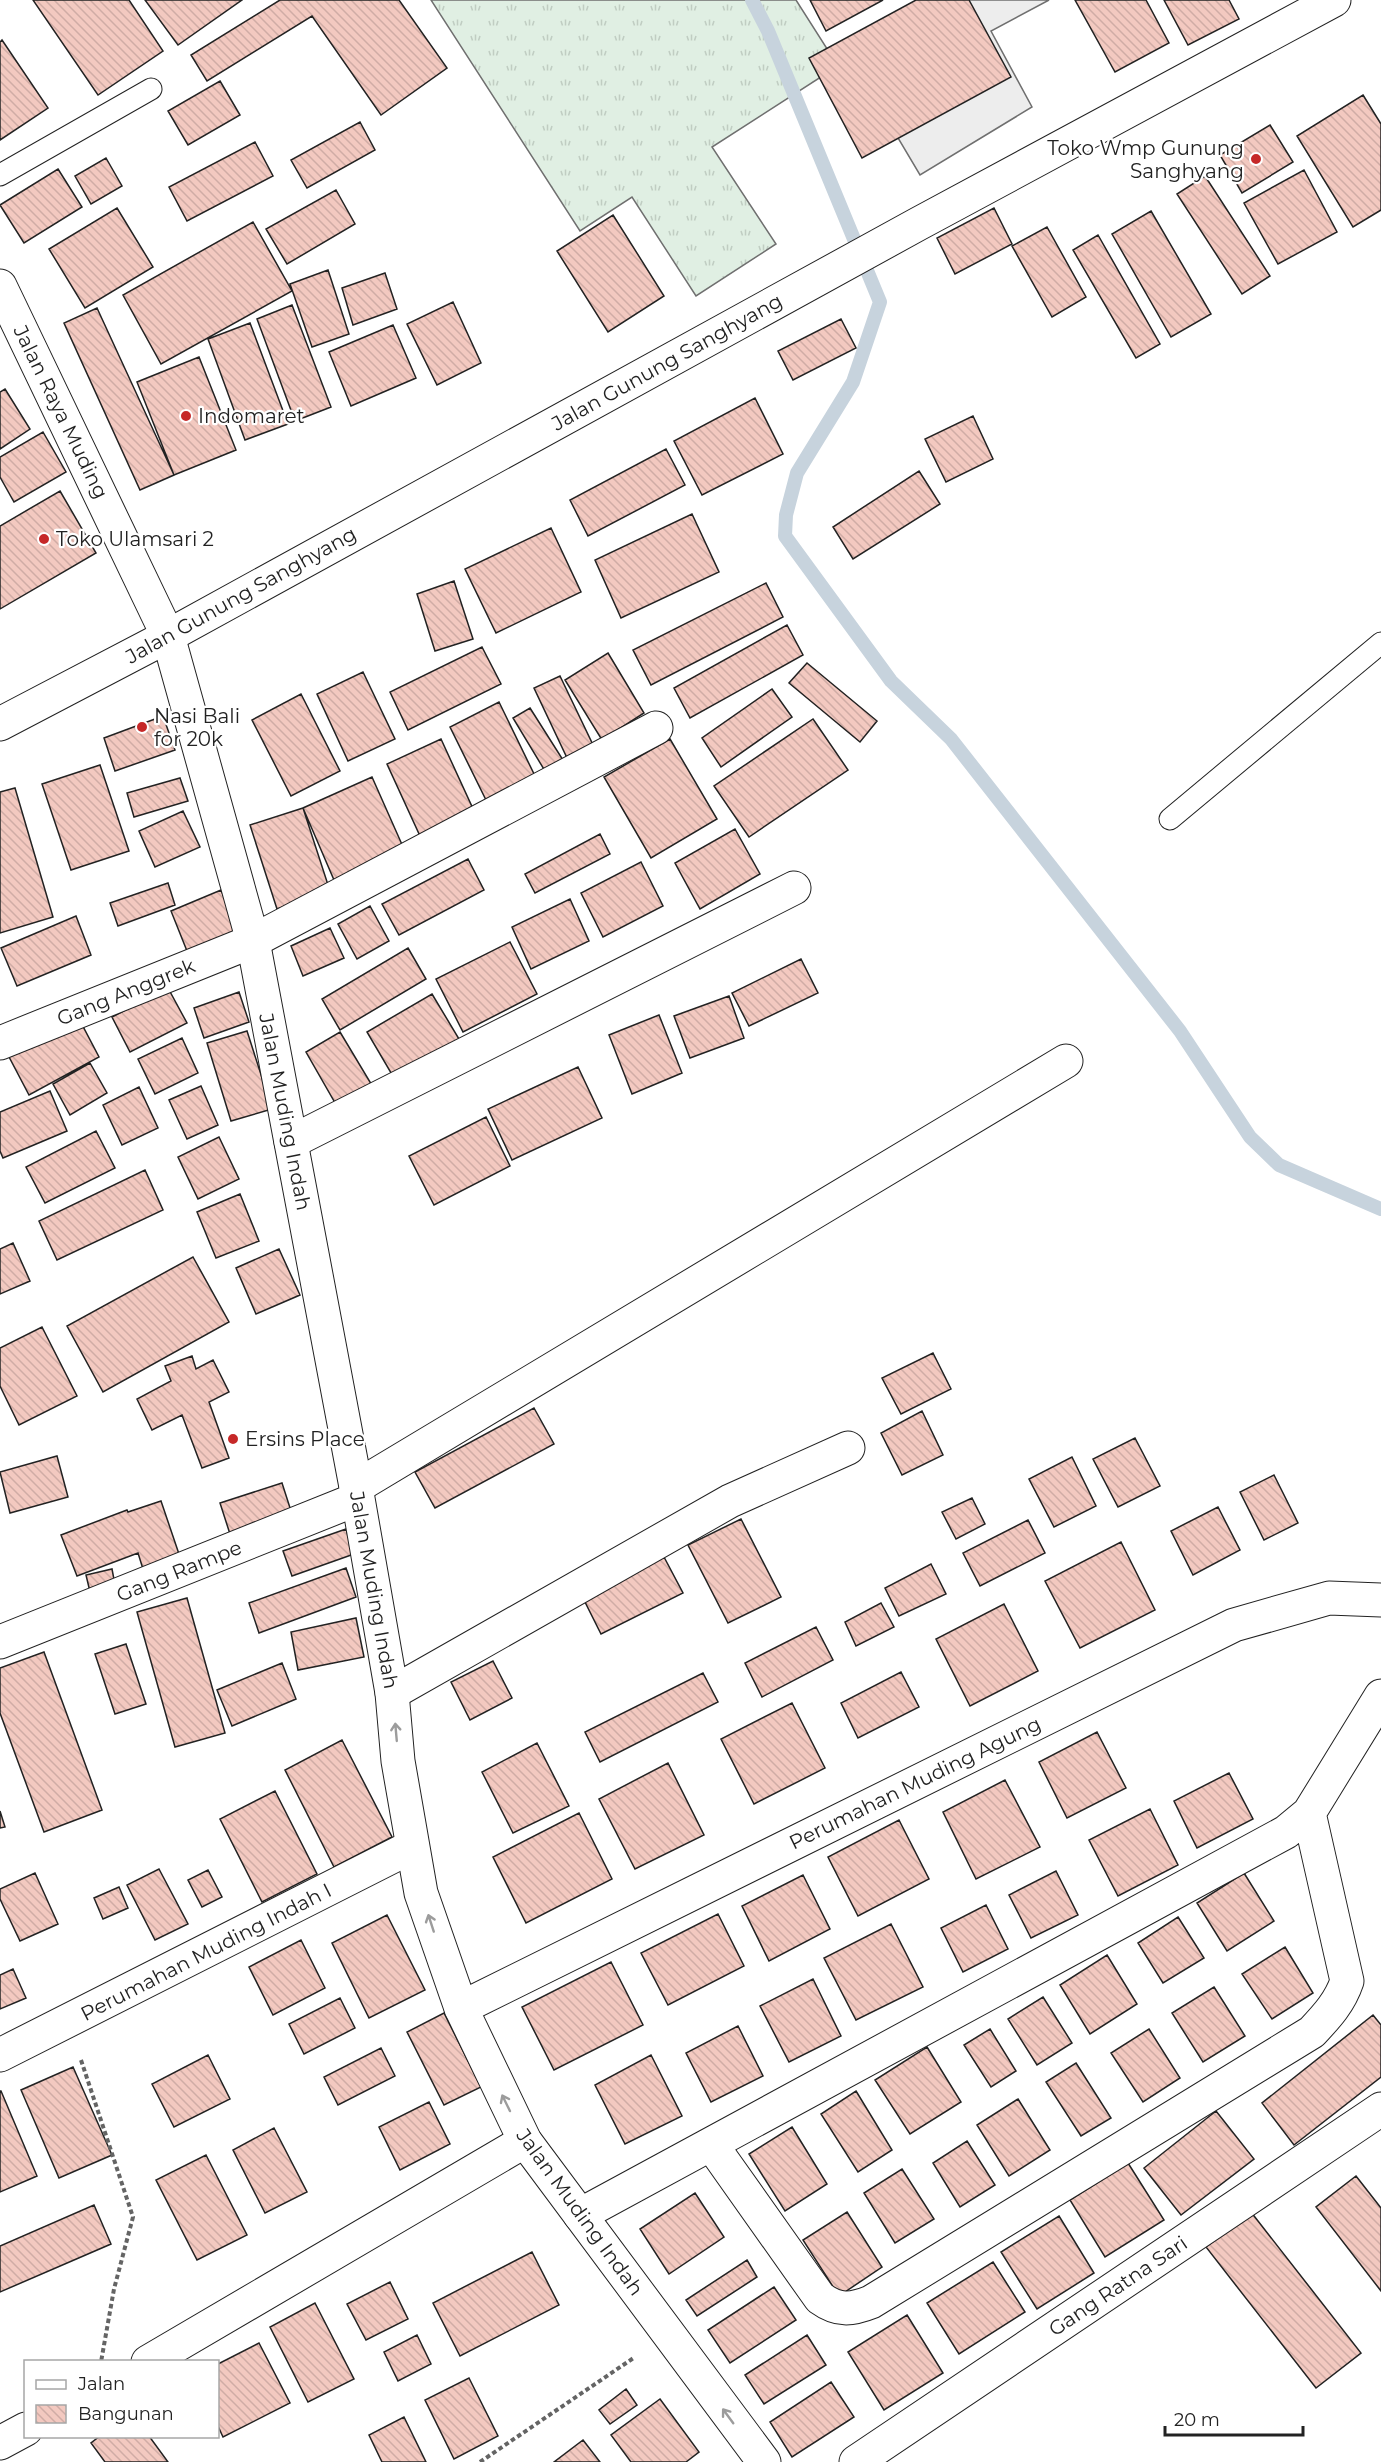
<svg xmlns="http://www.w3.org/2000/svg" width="1381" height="2462" font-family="Montserrat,sans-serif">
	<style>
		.grass { fill: url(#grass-tufts); stroke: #6f6f6f; stroke-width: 1.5 }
		.parking { fill: #ededed; stroke: #6f6f6f; stroke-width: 1.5 }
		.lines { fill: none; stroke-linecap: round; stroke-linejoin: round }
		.stream { stroke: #c7d3dd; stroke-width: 14 }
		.building { fill: url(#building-back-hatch); stroke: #222; stroke-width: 1.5 }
		.service-casing { stroke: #222; stroke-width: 23 }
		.minor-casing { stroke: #222; stroke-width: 35 }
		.tertiary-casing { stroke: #222; stroke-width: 35 }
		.secondary-casing { stroke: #222; stroke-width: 35 }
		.path { stroke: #646464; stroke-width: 4; stroke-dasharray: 4.5 3; stroke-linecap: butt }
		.service { stroke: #fff; stroke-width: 21 }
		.minor { stroke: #fff; stroke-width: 33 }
		.tertiary { stroke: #fff; stroke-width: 33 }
		.secondary { stroke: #fff; stroke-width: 33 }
		.oneway { stroke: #9c9c9c }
		.poi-dot { fill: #c62828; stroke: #fff; stroke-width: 2 }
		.labels { text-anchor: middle; stroke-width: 4.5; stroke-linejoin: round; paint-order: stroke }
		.poi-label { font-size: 20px; fill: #222; stroke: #fff; text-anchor: start }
		.street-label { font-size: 20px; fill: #222; stroke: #fff }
	</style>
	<defs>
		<pattern id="grass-tufts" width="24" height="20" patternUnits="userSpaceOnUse" patternTransform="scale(1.5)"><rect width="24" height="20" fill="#e0efe3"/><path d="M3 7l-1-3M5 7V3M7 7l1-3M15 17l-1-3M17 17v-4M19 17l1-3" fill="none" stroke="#c0cdc2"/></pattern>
		<pattern id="building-back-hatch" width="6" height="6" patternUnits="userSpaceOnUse" patternTransform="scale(1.5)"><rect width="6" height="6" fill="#f3c9c0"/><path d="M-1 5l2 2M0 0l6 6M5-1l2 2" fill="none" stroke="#d0aca5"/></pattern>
	</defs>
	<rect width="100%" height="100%" fill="#fff"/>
	<!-- grass -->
	<path class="grass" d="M431 0H796L838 66 712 147 776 244 696 296 632 197 580 231Z"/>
	<!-- parking -->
	<path class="parking" d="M922 0H1049L991 31 1032 107 920 175 844 47Z"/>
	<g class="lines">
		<!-- stream -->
		<path class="stream" d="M752 0 768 31 880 302 853 382 797 473 786 515 785 536 891 681 951 739 1180 1031 1250 1137 1279 1165 1381 1209"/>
	</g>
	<!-- building -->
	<path class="building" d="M33 0H129L163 51 98 95Z
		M145 0H242L178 45Z
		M280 0H399L447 68 381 115 312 16 207 81 191 55Z
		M810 0H883L826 31Z
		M916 0H969L1011 77 862 158 809 58Z
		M1075 0H1146L1169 43 1115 72Z
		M1164 0H1229L1239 19 1188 45Z
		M2 40 48 108 0 140V42Z
		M220 81 240 115 188 145 168 111Z
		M1363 95 1381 124V210L1353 227 1297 136Z
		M360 122 375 150 307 188 291 160Z
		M1270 125 1293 162 1242 193 1220 155Z
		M255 142 273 176 187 221 169 187Z
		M106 158 122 186 91 204 75 176Z
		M58 169 82 207 24 243 0 205Z
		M1304 170 1337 232 1278 264 1244 203Z
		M1205 176 1270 276 1242 294 1177 194Z
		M336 190 355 224 287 264 266 229Z
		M117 208 153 267 85 308 49 249Z
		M994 208 1012 244 955 274 937 238Z
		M1151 211 1211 314 1171 337 1112 234Z
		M613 215 664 296 608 332 557 251Z
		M253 222 292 291 161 364 123 295Z
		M1047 227 1086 297 1052 317 1012 246Z
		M1098 235 1160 344 1136 358 1073 250Z
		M328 270 349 334 312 347 290 284Z
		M385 273 397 309 353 325 342 288Z
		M453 302 481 363 437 385 407 324Z
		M292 305 331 407 295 421 257 319Z
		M97 308 174 475 140 490 64 323Z
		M841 319 856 348 793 380 778 351Z
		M250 323 288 424 245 440 208 339Z
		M393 325 416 378 351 406 329 352Z
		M199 357 236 450 174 475 137 382Z
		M5 389 30 429 0 449V392Z
		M755 398 783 454 702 495 674 441Z
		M973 416 993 459 946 482 925 439Z
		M43 432 66 472 14 502 0 477V457Z
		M666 449 685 485 588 536 570 500Z
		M919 471 940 504 853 559 833 527Z
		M60 491 96 553 0 609V526Z
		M692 514 719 572 621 618 595 560Z
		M551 528 581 592 496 633 465 569Z
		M454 581 473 639 435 651 417 594Z
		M766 583 783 617 651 685 633 650Z
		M787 625 803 655 690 718 674 688Z
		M482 647 501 684 408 730 390 692Z
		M608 653 644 713 602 740 565 680Z
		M807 663 877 721 860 742 789 683Z
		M363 672 395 739 348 761 317 694Z
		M560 676 594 747 568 760 534 688Z
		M772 689 792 717 721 767 702 738Z
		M301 694 340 771 291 796 252 720Z
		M499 702 535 776 486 800 450 727Z
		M530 708 563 760 545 771 513 718Z
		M163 716 175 750 115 771 104 738Z
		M813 719 848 770 749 837 714 786Z
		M441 739 474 811 420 836 387 764Z
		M670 739 717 819 651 858 604 777Z
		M100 765 129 851 71 870 42 784Z
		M372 777 404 849 334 880 303 808Z
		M180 778 188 801 134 817 127 793Z
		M15 788 53 917 0 933V792Z
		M303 808 330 891 277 909 250 825Z
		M183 811 200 847 155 867 139 831Z
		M735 829 760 874 700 909 675 863Z
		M600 834 610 854 535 893 525 874Z
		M468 859 484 890 399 935 382 904Z
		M641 862 663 906 603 937 581 893Z
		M168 883 175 905 118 926 110 903Z
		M221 890 242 940 191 961 171 911Z
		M570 899 589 941 531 969 512 927Z
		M370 906 389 941 357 959 338 924Z
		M76 916 91 955 17 986 1 948Z
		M330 928 344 958 303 976 291 946Z
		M510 942 537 994 463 1032 436 979Z
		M408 948 426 979 340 1030 322 999Z
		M801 959 818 993 749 1026 732 993Z
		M168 988 187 1023 130 1052 112 1017Z
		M239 992 249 1022 204 1038 194 1008Z
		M432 994 459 1039 394 1078 367 1032Z
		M729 996 744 1038 690 1058 674 1016Z
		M77 1015 99 1057 29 1095 7 1053Z
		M659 1015 682 1073 632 1094 609 1035Z
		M247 1031 272 1109 231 1121 207 1043Z
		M340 1032 373 1087 338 1108 306 1052Z
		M182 1038 198 1073 155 1094 138 1059Z
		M90 1063 107 1093 70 1115 53 1084Z
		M578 1067 602 1118 512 1160 488 1109Z
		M201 1086 218 1125 187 1139 169 1100Z
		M139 1087 158 1128 122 1145 103 1105Z
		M50 1091 67 1131 3 1158 0 1151V1112Z
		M486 1117 510 1166 434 1205 409 1156Z
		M96 1131 115 1168 45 1203 26 1167Z
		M219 1137 239 1179 198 1199 178 1157Z
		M145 1170 163 1210 57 1260 39 1221Z
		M240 1194 259 1241 216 1258 197 1212Z
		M13 1243 30 1281 0 1294V1249Z
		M279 1249 300 1295 256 1314 236 1268Z
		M193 1257 229 1322 103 1392 67 1326Z
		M42 1327 77 1396 19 1425 0 1386V1348Z
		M933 1353 951 1389 901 1414 882 1378Z
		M192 1356 196 1369 213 1360 229 1392 209 1402 229 1458 202 1468 182 1415 152 1430 137 1399 171 1381 165 1366Z
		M534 1408 554 1444 435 1508 415 1472Z
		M922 1411 943 1455 902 1475 881 1433Z
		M1135 1438 1160 1486 1118 1507 1093 1459Z
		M57 1456 68 1497 10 1513 0 1472Z
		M1072 1457 1096 1506 1054 1527 1029 1479Z
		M1274 1475 1298 1523 1264 1540 1240 1492Z
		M282 1483 292 1514 230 1534 220 1503Z
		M972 1498 985 1524 956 1539 942 1512Z
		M161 1501 180 1557 143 1569 138 1553 77 1576 61 1535 127 1510 128 1512Z
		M1218 1507 1240 1550 1193 1575 1171 1531Z
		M741 1519 781 1597 728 1623 688 1545Z
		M1028 1520 1045 1553 980 1586 963 1553Z
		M346 1529 354 1554 292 1576 283 1551Z
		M1121 1542 1155 1610 1080 1648 1045 1581Z
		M664 1557 683 1593 601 1634 583 1598Z
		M931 1564 946 1594 899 1616 885 1588Z
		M346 1568 356 1597 259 1633 249 1603Z
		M112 1569 116 1590 91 1596 86 1575Z
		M187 1598 225 1733 175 1747 137 1612Z
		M881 1603 894 1627 856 1646 845 1622Z
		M1004 1604 1038 1671 970 1706 936 1639Z
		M356 1618 364 1657 298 1670 291 1632Z
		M816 1627 833 1660 762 1697 745 1663Z
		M126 1644 146 1704 115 1714 95 1654Z
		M44 1652 102 1810 44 1832 0 1713V1668Z
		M493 1661 512 1698 470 1720 451 1682Z
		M282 1663 296 1699 232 1726 217 1690Z
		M901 1672 919 1707 858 1738 841 1703Z
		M703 1673 718 1702 600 1762 585 1732Z
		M792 1703 825 1768 754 1804 721 1739Z
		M1097 1732 1126 1788 1067 1818 1039 1762Z
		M342 1740 392 1837 334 1867 285 1770Z
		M537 1743 569 1806 513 1833 482 1772Z
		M668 1763 704 1835 635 1869 599 1799Z
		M1229 1773 1253 1819 1197 1848 1174 1801Z
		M1005 1780 1040 1847 976 1879 943 1812Z
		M275 1791 317 1874 262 1902 220 1819Z
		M1150 1809 1178 1865 1118 1896 1089 1840Z
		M0 1811 5 1827 0 1828Z
		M579 1813 612 1879 526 1923 493 1857Z
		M899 1820 929 1879 858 1916 828 1857Z
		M159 1869 188 1924 155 1940 127 1885Z
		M208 1870 222 1897 202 1907 188 1880Z
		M1056 1871 1078 1915 1031 1938 1009 1895Z
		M35 1873 58 1924 20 1941 0 1899V1889Z
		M1244 1873 1274 1921 1227 1951 1197 1903Z
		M803 1875 830 1929 769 1961 742 1906Z
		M119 1887 128 1908 103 1919 94 1898Z
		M986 1905 1008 1949 963 1972 941 1928Z
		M718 1914 744 1966 668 2005 641 1953Z
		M387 1915 425 1990 369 2018 332 1943Z
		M1178 1917 1204 1958 1163 1983 1138 1943Z
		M891 1924 923 1987 856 2020 824 1958Z
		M301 1940 325 1988 273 2015 249 1967Z
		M1285 1947 1313 1993 1272 2019 1242 1974Z
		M1107 1955 1137 2004 1090 2034 1060 1985Z
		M611 1962 643 2025 554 2070 522 2007Z
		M13 1969 26 1998 0 2009V1975Z
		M813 1979 841 2036 789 2062 760 2006Z
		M1214 1987 1245 2036 1203 2062 1172 2013Z
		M1043 1997 1072 2043 1037 2065 1008 2019Z
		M340 1998 355 2028 304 2054 289 2024Z
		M444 2013 481 2087 444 2105 407 2032Z
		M1373 2015 1381 2025V2077L1294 2145 1262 2103Z
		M738 2026 763 2076 711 2102 686 2053Z
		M990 2029 1016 2071 991 2087 964 2045Z
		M1149 2029 1180 2078 1143 2102 1111 2053Z
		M927 2047 961 2102 910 2134 875 2080Z
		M381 2048 395 2076 338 2105 324 2077Z
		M208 2055 230 2099 174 2127 152 2084Z
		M651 2055 682 2116 625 2144 595 2085Z
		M1076 2063 1111 2118 1081 2136 1046 2082Z
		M73 2067 112 2155 59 2178 21 2090Z
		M1 2091 37 2176 0 2192V2091Z
		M856 2091 892 2150 858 2172 821 2114Z
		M1018 2099 1050 2150 1009 2176 977 2125Z
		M429 2102 450 2144 400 2170 379 2127Z
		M1216 2111 1254 2159 1181 2215 1144 2168Z
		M792 2127 827 2184 785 2211 749 2154Z
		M274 2128 307 2192 265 2213 233 2150Z
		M967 2141 995 2185 960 2207 933 2163Z
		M206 2155 247 2235 197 2260 156 2180Z
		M1128 2163 1164 2220 1105 2257 1070 2200Z
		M902 2169 934 2219 895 2243 864 2193Z
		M1356 2176 1381 2208V2291L1316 2207Z
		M695 2193 724 2237 669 2274 640 2229Z
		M94 2205 111 2244 0 2292V2246Z
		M847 2212 882 2267 839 2296 803 2240Z
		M1251 2212 1361 2353 1316 2388 1206 2247Z
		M1059 2216 1094 2273 1037 2309 1001 2252Z
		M532 2252 559 2305 460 2356 433 2303Z
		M747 2260 757 2277 697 2316 686 2300Z
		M993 2262 1025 2312 959 2354 927 2303Z
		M390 2282 408 2319 366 2340 347 2304Z
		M774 2287 796 2320 730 2363 708 2330Z
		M315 2303 354 2379 308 2402 270 2327Z
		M907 2315 943 2373 884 2410 848 2352Z
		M417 2335 431 2364 398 2381 384 2352Z
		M807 2335 826 2365 764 2404 745 2375Z
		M259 2343 290 2403 223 2437 218 2426V2364Z
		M469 2378 498 2436 454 2459 425 2400Z
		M831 2382 854 2417 792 2457 770 2422Z
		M626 2389 637 2405 610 2424 599 2410Z
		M660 2399 699 2452 686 2462H631L611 2435Z
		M404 2417 426 2462H382L369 2435Z
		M100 2436H149L168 2462H105L91 2443Z
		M583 2440 600 2462H554Z"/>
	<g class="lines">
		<defs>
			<path id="service" d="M0 175 151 89
				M1170 819 1381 643"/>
			<path id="minor" d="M0 286 168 636
				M0 1043 253 941 656 728
				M291 1142 794 888
				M356 1487 1066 1061
				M0 1642 357 1499
				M392 1693 730 1501 848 1448
				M461 2008 1234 1625 1329 1598 1381 1600
				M0 2055 411 1847
				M711 2144 820 2298C838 2311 851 2310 871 2302L1312 2032C1327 2016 1340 2002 1347 1981L1309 1813
				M580 2215 1286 1832 1309 1813 1381 1696
				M148 2362 525 2141
				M0 2443 26 2429
				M856 2462 1381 2109"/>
			<path id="tertiary" d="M168 636 253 941 356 1487 392 1693 398 1761 421 1893 461 2008 525 2141 764 2462"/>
			<path id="secondary" d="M0 724 168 636 918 224 1334 0"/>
		</defs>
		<!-- service casing -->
		<use href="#service" class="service-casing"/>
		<!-- minor casing -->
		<use href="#minor" class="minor-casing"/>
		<!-- tertiary casing -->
		<use href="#tertiary" class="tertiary-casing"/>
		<!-- secondary casing -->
		<use href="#secondary" class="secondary-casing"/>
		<!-- path -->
		<path class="path" d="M81 2060 133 2217 114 2289 101 2362
			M480 2462 635 2357"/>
		<!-- service -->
		<use href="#service" class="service"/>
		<!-- minor -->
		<use href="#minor" class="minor"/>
		<!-- tertiary -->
		<use href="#tertiary" class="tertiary"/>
		<!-- secondary -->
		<use href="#secondary" class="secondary"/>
	</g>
	<!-- one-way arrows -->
	<defs><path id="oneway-shaft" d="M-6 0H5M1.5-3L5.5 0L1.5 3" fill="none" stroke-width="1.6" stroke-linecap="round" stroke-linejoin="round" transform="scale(1.5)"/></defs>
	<g class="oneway">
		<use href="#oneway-shaft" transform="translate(396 1732) rotate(-95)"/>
		<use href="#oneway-shaft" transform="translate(431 1923) rotate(-108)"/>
		<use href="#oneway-shaft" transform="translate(506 2103) rotate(-116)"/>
		<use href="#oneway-shaft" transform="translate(728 2416) rotate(-126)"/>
	</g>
	<!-- markers -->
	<g class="poi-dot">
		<circle cx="1256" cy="159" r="6"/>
		<circle cx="186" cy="416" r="6"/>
		<circle cx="44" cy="539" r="6"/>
		<circle cx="142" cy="727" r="6"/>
		<circle cx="233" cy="1439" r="6"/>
	</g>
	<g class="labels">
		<!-- poi labels -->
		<g class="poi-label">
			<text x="1244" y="155" text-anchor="end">Toko Wmp Gunung<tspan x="1244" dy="23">Sanghyang</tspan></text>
			<text x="198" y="423">Indomaret</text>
			<text x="56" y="546">Toko Ulamsari 2</text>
			<text x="154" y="723">Nasi Bali<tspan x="154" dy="23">for 20k</tspan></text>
			<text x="245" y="1446">Ersins Place</text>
		</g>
		<!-- street labels -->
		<g class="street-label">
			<text transform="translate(667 362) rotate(-29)" y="7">Jalan Gunung Sanghyang</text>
			<text transform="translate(61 412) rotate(64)" y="7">Jalan Raya Muding</text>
			<text transform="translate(241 595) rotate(-29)" y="7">Jalan Gunung Sanghyang</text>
			<text transform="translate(126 992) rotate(-22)" y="7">Gang Anggrek</text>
			<text transform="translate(285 1112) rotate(79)" y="7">Jalan Muding Indah</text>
			<text transform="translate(179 1571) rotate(-22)" y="7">Gang Rampe</text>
			<text transform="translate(374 1590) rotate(80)" y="7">Jalan Muding Indah</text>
			<text transform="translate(915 1783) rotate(-26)" y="7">Perumahan Muding Agung</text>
			<text transform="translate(206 1952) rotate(-27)" y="7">Perumahan Muding Indah I</text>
			<text transform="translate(580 2212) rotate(54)" y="7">Jalan Muding Indah</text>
			<text transform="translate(1118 2286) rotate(-34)" y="7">Gang Ratna Sari</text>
		</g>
	</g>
	<!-- legend -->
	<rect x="24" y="2360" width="195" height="78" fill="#ffffff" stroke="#a7a7a7" stroke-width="1.5"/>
	<rect x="36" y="2380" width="30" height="9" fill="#ffffff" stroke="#a7a7a7" stroke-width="1.5"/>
	<text x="78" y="2390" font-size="18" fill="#222222">Jalan</text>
	<rect x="36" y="2405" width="30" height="18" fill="url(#building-back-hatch)" stroke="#a7a7a7" stroke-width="1.5"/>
	<text x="78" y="2420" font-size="18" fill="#222222">Bangunan</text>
	<!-- scale -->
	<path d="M1165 2426v9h138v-9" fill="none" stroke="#222222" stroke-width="3"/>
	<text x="1174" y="2426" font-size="18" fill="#222222" stroke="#ffffff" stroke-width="4.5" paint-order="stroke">20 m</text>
</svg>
